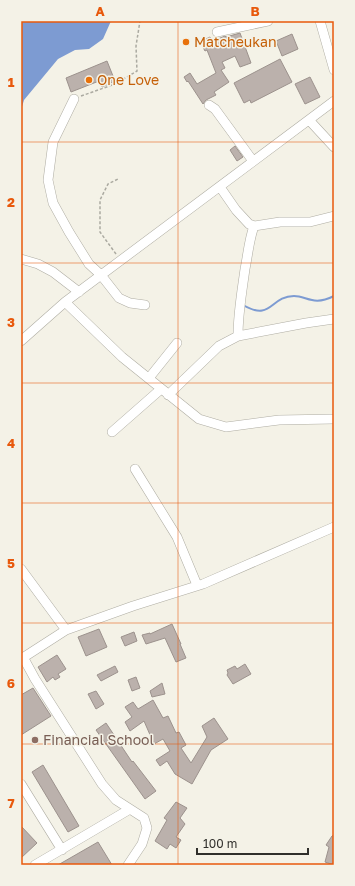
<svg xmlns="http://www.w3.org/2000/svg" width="355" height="886" font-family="'Golos Text',sans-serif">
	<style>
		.water { fill: #7d9bd2 }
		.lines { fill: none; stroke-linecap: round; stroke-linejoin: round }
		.stream { stroke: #7d9bd2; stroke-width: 2 }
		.building { fill: #bbb1ac; stroke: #9c928d }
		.minor-casing { stroke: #afada3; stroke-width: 10 }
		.path { stroke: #abaaa1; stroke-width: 1.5; stroke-dasharray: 3 2; stroke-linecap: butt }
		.minor { stroke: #fff; stroke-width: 9 }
		.grid { fill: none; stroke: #e8590c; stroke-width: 1; stroke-opacity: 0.55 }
		.food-dot { fill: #e8710a; stroke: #f4f2e7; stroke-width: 1.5 }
		.education-dot { fill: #8d6e63; stroke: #f4f2e7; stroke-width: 1.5 }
		.labels { text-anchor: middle; stroke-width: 3; stroke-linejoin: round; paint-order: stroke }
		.food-label { font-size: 14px; fill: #c56008; stroke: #f4f2e7; text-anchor: start }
		.education-label { font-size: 14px; fill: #785e54; stroke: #f4f2e7; text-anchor: start }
		.neatline { fill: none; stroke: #e8590c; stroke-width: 1.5 }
		.grid-label { font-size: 13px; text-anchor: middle; font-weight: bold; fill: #e8590c }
	</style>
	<rect width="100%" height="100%" fill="#f4f2e7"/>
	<!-- water -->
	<path class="water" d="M21 21H111L103 39 89 49 75 50 58 59 24 100 21 110Z"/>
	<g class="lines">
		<!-- stream -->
		<path class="stream" d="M243 305C272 322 270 296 294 296 301 296 306 299 312 300 319 302 328 299 334 296"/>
	</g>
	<!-- building -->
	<path class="building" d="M240 33 251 63 240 67 235 56 222 62 225 68 221 70 229 82 214 92 216 95 206 100 203 104 188 81 187 82 184 77 190 73 197 84 216 73 207 50 205 51 200 42 210 37 213 41 225 36 226 37Z
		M292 34 298 49 282 56 276 41Z
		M280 59 292 82 251 103 250 100 244 103 234 83Z
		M107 61 115 81 102 87 99 81 71 92 66 78Z
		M310 77 320 97 305 104 295 84Z
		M235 146 243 157 237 161 230 150Z
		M172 624 181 644H180L186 658 176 662 165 638 146 644 142 635 150 633V634Z
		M99 629 107 647 86 656 78 637Z
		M134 632 137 641 125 646 121 637Z
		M57 655 66 669 58 674 60 677 55 680 53 677 47 682 38 667Z
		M245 664 251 674 233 684 227 675 228 673 227 670 235 666 237 669Z
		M115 666 118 672 101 681 97 675Z
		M136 677 140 688 132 691 128 680Z
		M162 683 165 694 152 697 150 691Z
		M33 688 51 716 21 735V695Z
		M96 691 104 704 96 709 88 694Z
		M153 700 163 718 168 716 176 733 179 732 186 745 181 748 191 763 207 737 202 726 214 718 228 739 211 750 192 784 175 774 167 761 160 766 156 760 170 751 163 739 154 744 144 721 130 731 125 722 132 717 125 707 133 702 138 709Z
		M106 723 132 762 133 761 156 791 145 799 96 730Z
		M43 765 79 826 68 832 32 772Z
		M176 802 187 808 180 818 185 824 176 837 181 840 176 848 170 844 167 849 155 841 167 820 164 818Z
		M21 826 37 843 21 858Z
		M334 835V865L325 862 329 847 326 845 332 836Z
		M98 842 112 865H58Z"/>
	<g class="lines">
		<defs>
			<path id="minor" d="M320 21 334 70
				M217 32 268 21
				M74 99 53 142 48 180 53 203 69 232 89 264 101 275 119 298 130 303 145 305
				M209 105 215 109 253 161
				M309 120 334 147
				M220 187 236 210 249 224 254 226 280 222H310L334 216
				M21 259 38 264 53 272 79 292
				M65 302 122 357 199 419 226 427 279 420 334 419
				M238 336C238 313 242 291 245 269 248 254 249 240 254 226
				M21 341 65 302 334 101
				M149 378 177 343
				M168 395 219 346 238 336 306 323 334 319
				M112 432 161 389
				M135 469 177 537 197 585
				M21 569 66 630
				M23 657 35 679 102 784 116 800 144 818 147 828 142 844 128 865
				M21 659 66 630 133 606 203 584 334 527
				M21 784 62 850
				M35 865 130 809"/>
		</defs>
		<!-- minor casing -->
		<use href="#minor" class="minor-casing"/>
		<!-- path -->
		<path class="path" d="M81 96 115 84 137 71 136 46 140 21
			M116 254 100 232V200L108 184 118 179"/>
		<!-- minor -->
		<use href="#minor" class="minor"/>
	</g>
	<!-- grid -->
	<path class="grid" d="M178 21V865M21 142H334M21 263H334M21 383H334M21 503H334M21 623H334M21 744H334"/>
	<!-- markers -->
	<g class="food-dot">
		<circle cx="186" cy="42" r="4"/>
		<circle cx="89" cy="80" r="4"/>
	</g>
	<circle class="education-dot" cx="35" cy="740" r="4"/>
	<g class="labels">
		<!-- food labels -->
		<g class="food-label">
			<text x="194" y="47">Matcheukan</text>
			<text x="97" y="85">One Love</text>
		</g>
		<!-- education labels -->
		<g class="education-label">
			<text x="43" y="745">Financial School</text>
		</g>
	</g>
	<!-- border -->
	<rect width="355" height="886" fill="none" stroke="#f4f2e7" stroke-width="44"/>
	<!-- scale -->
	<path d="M197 848v6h111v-6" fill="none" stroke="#302f2b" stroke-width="2"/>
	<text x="203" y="848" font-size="12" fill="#302f2b" stroke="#f4f2e7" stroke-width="3" paint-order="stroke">100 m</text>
	<rect x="22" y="22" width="311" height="842" class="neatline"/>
	<g class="grid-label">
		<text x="100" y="16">A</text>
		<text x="255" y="16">B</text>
		<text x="11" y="87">1</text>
		<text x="11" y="207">2</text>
		<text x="11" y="327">3</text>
		<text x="11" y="448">4</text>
		<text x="11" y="568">5</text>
		<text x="11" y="688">6</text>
		<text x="11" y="808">7</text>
	</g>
</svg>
